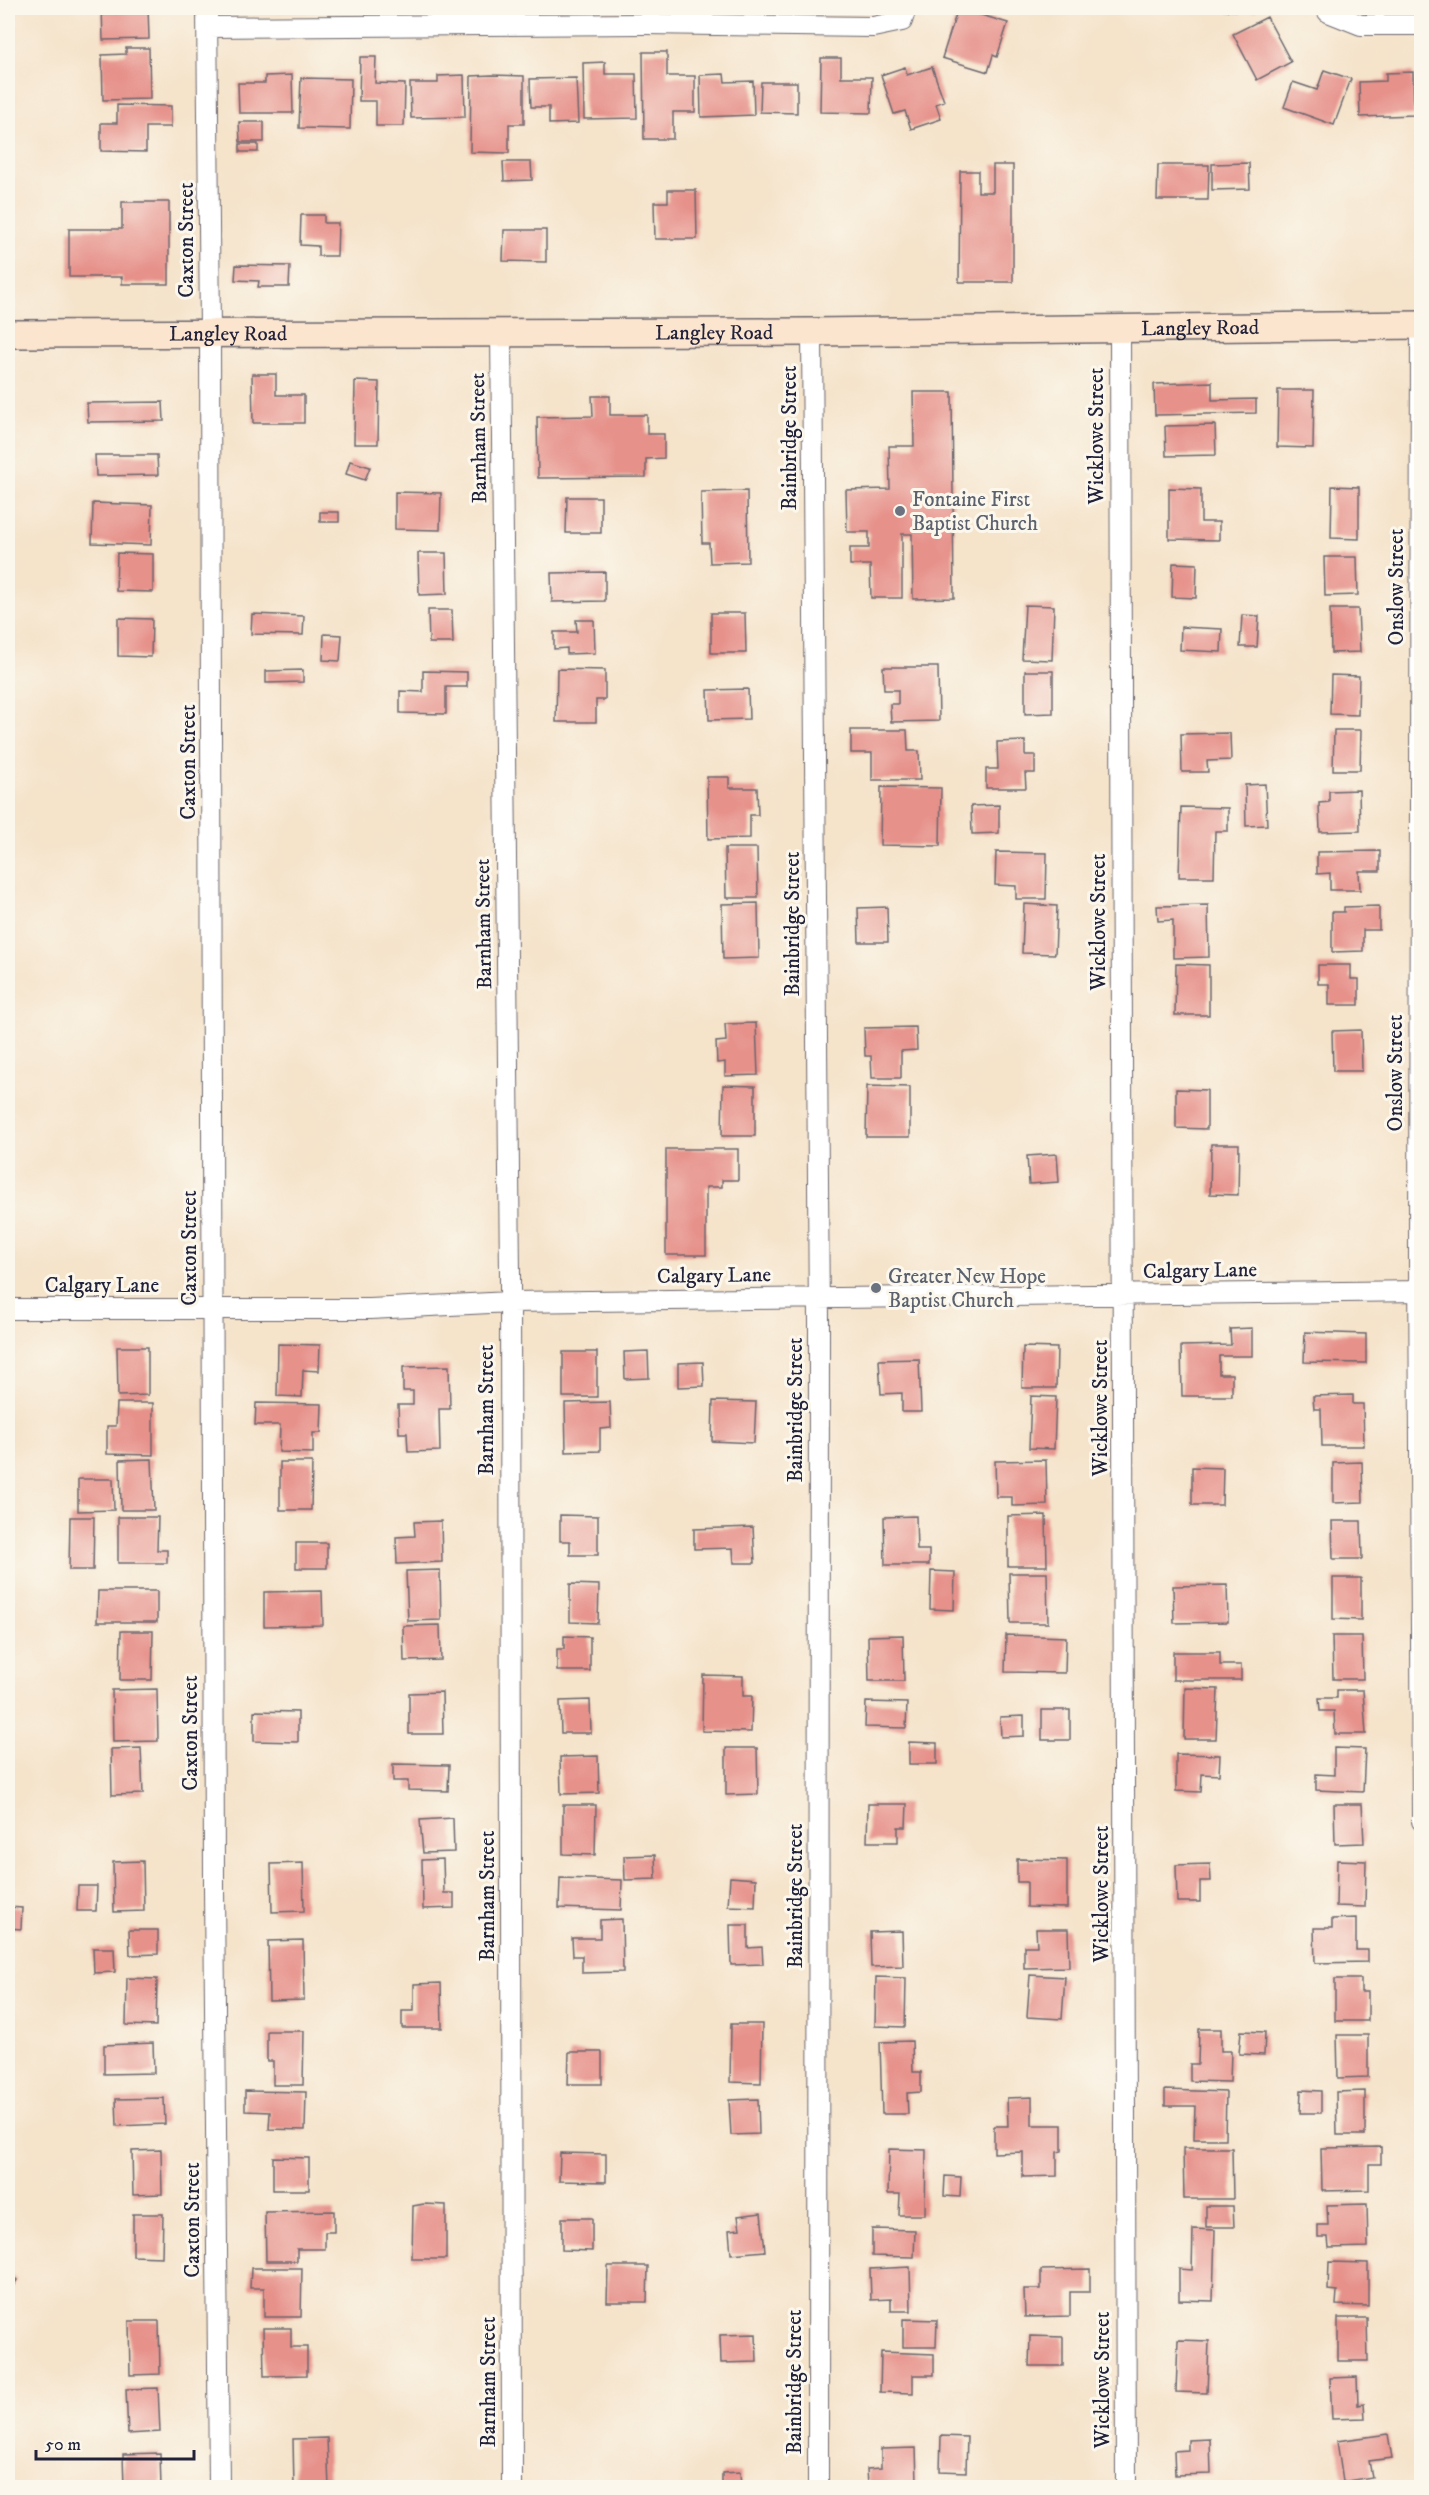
<svg xmlns="http://www.w3.org/2000/svg" width="1429" height="2495" font-family="'IM FELL DW Pica',serif">
	<style>
		.building { fill: #e6918a }
		.lines { fill: none; stroke-linecap: round; stroke-linejoin: round }
		.street-casing { stroke: #6c666d; stroke-width: 22 }
		.secondary-casing { stroke: #6c666d; stroke-width: 30 }
		.street { stroke: #fff; stroke-width: 20 }
		.secondary { stroke: #fce5cf; stroke-width: 27 }
		.worship-dot { fill: #6b7280; stroke: #fbf7ec; stroke-width: 2 }
		.labels { text-anchor: middle; stroke-width: 6; stroke-linejoin: round; paint-order: stroke }
		.street-label { font-size: 21px; fill: #22223b; stroke: #fbf7ec }
		.worship-label { font-size: 21px; fill: #5b616d; stroke: #fbf7ec; text-anchor: start }
	</style>
	<rect width="100%" height="100%" fill="#fbf7ec"/>
	<filter id="ink" filterUnits="userSpaceOnUse"><feTurbulence type="fractalNoise" baseFrequency=".0167" numOctaves="2"/><feDisplacementMap in="SourceGraphic" scale="12" xChannelSelector="R" yChannelSelector="G"/><feConvolveMatrix kernelMatrix="1 2 1 2 8 2 1 2 1" color-interpolation-filters="sRGB"/></filter>
	<filter id="wash" filterUnits="userSpaceOnUse"><feTurbulence type="fractalNoise" baseFrequency=".008" numOctaves="4" result="noise"/><feDisplacementMap in="SourceGraphic" scale="24" xChannelSelector="R" yChannelSelector="G"/><feGaussianBlur stdDeviation="1.35" result="paint"/><feColorMatrix in="noise" values="0 0 0 0 0 0 0 0 0 0 0 0 0 0 0 0 0 1.4 0 .05"/><feComposite in="paint" operator="in"/></filter>
	<g filter="url(#wash)">
		<rect width="100%" height="100%" fill="#f5e3ca"/>
		<g id="blocks">
			<!-- building -->
			<path class="building" d="M102 8H148L149 39 103 40Z
				M958 8 1008 23 997 57 993 55 988 72 942 58Z
				M1210 8H1256V11L1210 10Z
				M1267 17 1291 62 1257 80 1233 34Z
				M126 48H149L150 99 103 100 102 55 126 54Z
				M643 52H667V76H695V112H673V139H644Z
				M360 57H376L375 83 405 84 404 126H376V101H359Z
				M821 58H841V77H872L871 113 820 112Z
				M605 62V74H636L637 118 584 119 583 63Z
				M905 67 907 75 932 67 944 101 936 104 941 119 911 129 905 111 894 114 881 75Z
				M1324 70 1351 79 1334 125 1284 107 1293 82 1317 90Z
				M1413 72 1414 115 1360 117 1359 82 1386 81V73Z
				M724 74 725 82 753 81 754 115 701 117 700 75Z
				M292 75 293 113H239L238 83H265V76Z
				M464 75 465 117 411 118 410 83H438V76Z
				M492 75 524 76V124H509V153L470 152 471 76Z
				M301 78 351 79 350 129 299 128Z
				M576 78 578 123 549 124V107H531L530 79Z
				M761 82H797V113L760 112Z
				M117 105 171 106V127H146V152L101 151V123H117Z
				M239 122H264V142H240Z
				M240 144H258V152H240Z
				M503 162H531L532 180 504 181Z
				M1249 163 1250 189 1212 190V164Z
				M993 165H1013V282H959L960 171H978V192H993Z
				M1158 165H1209L1208 200H1157Z
				M668 190H696L697 239H655L654 202H668Z
				M122 202H169V284H122V277H69V229H122Z
				M301 215H324V223H338L337 256H318V246L300 245Z
				M504 230H546V262L503 261Z
				M236 265 290 266 289 287H258L259 281 235 280Z
				M252 374H276V395H304V423H253Z
				M355 381 379 382 378 444H354Z
				M1212 382V400L1256 399V413L1155 415 1154 384Z
				M1278 390H1314L1313 448 1277 447Z
				M913 392H952L954 598 913 599 912 534H902V598H871L870 565H850V548H869V532H847L846 490 890 489 889 446H914Z
				M592 396H610V415H647V434H664V458L646 459V477L538 478 537 417 593 416Z
				M163 402 164 421 88 422 87 403Z
				M1215 425 1216 455 1166 456 1165 426Z
				M95 455H157L158 475 96 476Z
				M350 461 370 467 365 480 346 474Z
				M1332 486 1359 487V539L1331 538Z
				M1169 488 1201 489V522H1219V540L1169 539Z
				M747 491 748 562 710 563 709 543H702L701 492Z
				M395 492 441 493 440 530 395 529Z
				M567 497H601V533H566Z
				M93 503 152 505 151 545 92 543Z
				M320 512H339V522H320Z
				M117 553 153 554V592L116 591Z
				M418 553H446L447 594 419 595Z
				M1324 557H1357L1358 595 1325 596Z
				M1173 563 1197 564 1196 598 1172 597Z
				M605 572V601L552 602 551 573Z
				M1025 605 1054 606 1052 660 1022 659Z
				M1330 609H1358L1360 652 1331 653Z
				M428 610H452L453 643H429Z
				M711 613H745L746 653H711Z
				M252 614 304 616 303 635 251 634Z
				M1242 615 1259 616 1257 647H1240Z
				M118 618 152 619 151 657 118 656Z
				M576 620H594L595 653 567 654V648L554 649V632H577Z
				M1181 627 1222 629 1221 652 1180 650Z
				M324 634 342 635 340 661 323 660Z
				M883 667H938L939 721 891 722 890 704H898V690H884Z
				M557 669 605 670V700H596V722H556Z
				M303 670V682L266 683V671Z
				M423 671 467 672V687H446V714L400 713V691L423 692Z
				M1025 671H1053V713L1025 714Z
				M1331 675 1359 676 1358 715 1330 714Z
				M748 689 749 719 709 720 708 690Z
				M851 730H907L908 751H919L920 780H872V753H851Z
				M1334 730H1361L1360 770H1333Z
				M1230 733 1231 760 1207 761 1208 772H1182L1181 734Z
				M1025 741V755H1035V773H1025L1026 788H986V769H998L997 742Z
				M707 777H729V788H757L758 815H750V838L708 839Z
				M1265 784 1267 825 1246 826 1245 785Z
				M881 787 941 788 940 846 880 845Z
				M1359 790 1360 831 1320 832 1319 803 1329 802V791Z
				M999 805V833L972 834 971 806Z
				M1181 807 1228 808V831H1215L1214 877H1179Z
				M725 848H757L758 898H726Z
				M1380 851V871H1359L1360 890H1330V873L1317 874V852Z
				M996 852 1047 853 1046 899H1016V886L995 885Z
				M758 903 759 958 723 959 722 904Z
				M1024 904 1057 906 1055 954 1022 953Z
				M1208 905 1209 957 1173 958V920L1158 921 1157 906Z
				M1379 906V930H1363V951L1332 952V912H1344V907Z
				M887 907 888 942H859L858 908Z
				M1176 964 1209 965V1015H1175Z
				M1318 965H1351V979H1359V1005H1329V984H1318Z
				M756 1023 758 1075 725 1076V1062L717 1063 716 1042 726 1041 725 1024Z
				M916 1027 917 1050 901 1051V1078H872L871 1056H865L864 1028Z
				M1361 1030 1362 1071H1333L1332 1031Z
				M723 1085 755 1086V1136H722Z
				M867 1086 910 1087V1137H866Z
				M1176 1089 1207 1090V1129L1176 1128Z
				M1211 1144H1239L1238 1195 1210 1194Z
				M666 1149H738V1180H722V1187H706V1255H666Z
				M1057 1154 1059 1182 1029 1184 1027 1156Z
				M1252 1328V1356H1219V1374H1232V1396H1182L1181 1346 1231 1345 1230 1329Z
				M1305 1332 1366 1334V1363L1304 1362Z
				M278 1344 320 1345 319 1371 303 1370 302 1397 277 1396Z
				M117 1347H148V1395L118 1396Z
				M1023 1347 1057 1348 1056 1388H1022Z
				M648 1351 649 1378 625 1379 624 1352Z
				M563 1352H597V1397H563Z
				M919 1359 921 1412H902V1393L881 1394 879 1360Z
				M703 1362 704 1386 678 1387V1363Z
				M449 1366 450 1409H439L440 1451 408 1452 407 1433H399L398 1405H413V1391H403V1367Z
				M1353 1395V1404H1363L1364 1446H1322L1321 1409H1314L1313 1396Z
				M1031 1396 1056 1397 1054 1449 1029 1448Z
				M713 1401 756 1402 754 1443 712 1441Z
				M610 1402 611 1428 600 1429V1451L566 1452 565 1403Z
				M117 1403H153V1455L107 1454V1426H116Z
				M256 1403 322 1404 321 1433H313V1453L279 1452 280 1425H255Z
				M152 1459 154 1510H121L120 1460Z
				M1046 1460 1047 1505 1012 1506V1497H996L995 1461Z
				M280 1462H312L311 1510H280Z
				M1362 1462 1363 1502 1333 1503V1463Z
				M1192 1467 1223 1468 1222 1505H1192Z
				M78 1479H113L114 1510 78 1511Z
				M560 1515 598 1516V1555H570V1541H560Z
				M1046 1515 1047 1566H1008V1516Z
				M916 1516 917 1550H929V1565H885L884 1517Z
				M70 1517H94L93 1570H69Z
				M118 1517H158L157 1550H167V1563H118Z
				M441 1521 442 1562 397 1564 396 1537 415 1536 414 1522Z
				M1332 1521H1361L1362 1559H1333Z
				M753 1527 755 1563H734L733 1548 694 1549V1529Z
				M296 1543H327V1568H296Z
				M440 1570 441 1620 408 1621 406 1571Z
				M931 1571 955 1572 954 1610 930 1609Z
				M1009 1573H1047L1048 1623H1010Z
				M1333 1578H1361V1620L1333 1619Z
				M570 1584 599 1585 598 1623 570 1622Z
				M1227 1585 1228 1622 1174 1623 1173 1586Z
				M98 1591H157V1622H97Z
				M322 1591 323 1625 264 1626V1592Z
				M440 1625 441 1660 404 1661 403 1626Z
				M121 1631H153L152 1680H120Z
				M903 1635 904 1681H869L868 1636Z
				M1006 1635 1066 1637 1065 1673 1005 1672Z
				M564 1636 590 1637V1671H557V1649H564Z
				M1332 1636H1362L1363 1679H1333Z
				M1173 1652H1220V1665H1241V1680H1173Z
				M703 1675 743 1676V1696H752L751 1732 702 1731Z
				M1185 1688 1218 1689 1216 1739H1184Z
				M157 1689 158 1741 113 1742 112 1690Z
				M1337 1690H1363L1366 1734H1335L1334 1711H1320L1319 1698H1337Z
				M442 1692 443 1734H409V1693Z
				M590 1700 591 1733H561L560 1701Z
				M866 1702 907 1703 906 1728 865 1727Z
				M1042 1710H1070V1740H1042Z
				M254 1711 298 1712V1742L254 1741Z
				M1024 1716V1736L1001 1737 1000 1717Z
				M909 1742 937 1743V1764H909Z
				M141 1748 143 1794 112 1795 111 1749Z
				M726 1748H757L758 1794 726 1795Z
				M1334 1748 1365 1749 1363 1792 1316 1790V1774L1334 1775Z
				M1176 1754 1220 1755 1219 1775 1202 1774 1201 1792 1176 1791Z
				M598 1756 599 1793 561 1794 560 1757Z
				M393 1764 449 1765 448 1791 408 1790V1781H393Z
				M868 1804H907L906 1827H898V1842H867Z
				M1334 1804H1362L1364 1843 1335 1844Z
				M563 1805H596L595 1855 563 1854Z
				M453 1818 454 1852 423 1853 420 1820Z
				M655 1855 656 1879 625 1880 624 1856Z
				M443 1859 444 1893H454V1908L423 1909 422 1860Z
				M1017 1859 1067 1860V1908L1027 1907V1882H1017Z
				M1337 1860 1366 1861 1365 1907 1336 1906Z
				M143 1861 144 1911 114 1912 113 1862Z
				M303 1863 304 1911 272 1912 271 1864Z
				M1210 1864 1211 1881H1200V1902H1177L1176 1865Z
				M730 1877 756 1879 755 1907 728 1906Z
				M560 1878 622 1880 621 1910 559 1908Z
				M78 1886H97L96 1911H77Z
				M8 1907 22 1908 21 1929 8 1928Z
				M1356 1918V1950H1368V1962L1315 1963 1314 1928H1332V1919Z
				M622 1919 623 1972 582 1973V1956H573L572 1938H600V1920Z
				M730 1925H748V1948L762 1947 763 1964 731 1965Z
				M1036 1929H1068L1069 1967 1024 1968V1946H1037Z
				M129 1930H158V1954L130 1955Z
				M902 1931 903 1966 871 1967 870 1932Z
				M303 1940 304 2000 269 2001 268 1941Z
				M93 1948H114L115 1972 94 1973Z
				M1030 1975 1065 1977 1062 2019 1027 2017Z
				M876 1977 906 1978 905 2027 875 2026Z
				M127 1978 157 1979 156 2026 126 2025Z
				M1335 1979H1361V1992H1368V2021H1335Z
				M441 1983 442 2028H402V2011H414V1984Z
				M731 2024H762L761 2083 730 2082Z
				M1199 2029H1221V2051H1231L1230 2082 1190 2081V2064H1198Z
				M267 2031H304L303 2085H273V2061H267Z
				M1241 2031 1265 2032 1264 2055 1239 2054Z
				M1337 2035H1368V2077L1338 2078Z
				M912 2041 913 2072H921V2092L907 2093 908 2114H882L880 2042Z
				M153 2043 154 2073 104 2074V2045Z
				M569 2052H602V2084H568Z
				M1165 2090 1226 2092 1225 2139H1194L1195 2106H1165Z
				M1301 2090 1321 2091V2113H1300Z
				M245 2091 306 2092 305 2130 269 2129 270 2112 245 2111Z
				M1365 2091V2135H1337L1336 2092Z
				M1032 2097V2125H1062V2151L1057 2152V2176L1023 2177V2152L994 2153V2126H1008L1007 2098Z
				M164 2098 165 2124 117 2126 116 2099Z
				M758 2099 759 2134 731 2135 729 2100Z
				M1381 2147V2164H1369V2190L1322 2191 1321 2148Z
				M1183 2148H1232L1233 2199H1184Z
				M889 2149 926 2150 925 2215H899L900 2194H888Z
				M161 2150 162 2194 133 2195 132 2151Z
				M560 2153 606 2154V2182L559 2181Z
				M273 2157 309 2158V2190H273Z
				M945 2176 961 2177 960 2197 944 2196Z
				M424 2204 446 2205V2259H412L413 2206Z
				M1367 2204 1368 2247 1329 2248 1328 2237H1318V2225H1328L1327 2205Z
				M1206 2206H1233L1234 2227H1206Z
				M334 2211V2232H325V2249H297V2261H266L265 2212Z
				M761 2213 765 2251 731 2254 729 2230 740 2229 738 2216Z
				M133 2214H163L162 2257 133 2256Z
				M562 2218H592V2251L562 2250Z
				M872 2229 915 2230 914 2257 872 2256Z
				M1193 2229 1215 2230 1213 2301 1179 2300V2269L1192 2270Z
				M1329 2262 1368 2263V2306L1336 2305 1337 2291 1328 2290Z
				M608 2266H648L647 2302H607Z
				M910 2267 911 2311H891V2299L871 2300 870 2269Z
				M251 2268H302L301 2317H264V2288H250Z
				M1090 2269V2292H1070V2316L1025 2317 1024 2289H1041V2270Z
				M8 2274 17 2280 8 2294Z
				M1338 2318H1367L1368 2361H1338Z
				M903 2319 937 2320 936 2347H903Z
				M129 2321H159L160 2374 130 2375Z
				M263 2328H291V2347H307V2375L264 2376Z
				M756 2334 757 2362 721 2363 720 2335Z
				M1030 2336 1063 2337V2366H1029Z
				M1178 2340 1209 2341 1207 2393 1176 2392Z
				M881 2352 934 2354V2375H913V2393L880 2392Z
				M1357 2377 1358 2405 1364 2404 1365 2418 1332 2419 1330 2378Z
				M158 2388 160 2432 128 2434 126 2389Z
				M1388 2434 1392 2458 1369 2461 1372 2477 1343 2482 1337 2441Z
				M941 2436 967 2437 966 2472 940 2471Z
				M327 2438 329 2488H294L293 2439Z
				M1210 2439 1211 2474 1175 2475 1174 2451 1188 2450V2440Z
				M916 2448 917 2482 868 2484 867 2469 881 2468V2449Z
				M160 2453 161 2488H124L123 2454Z
				M740 2472 741 2488H722V2473Z"/>
		</g>
	</g>
	<g filter="url(#ink)">
		<use href="#blocks" fill-opacity="0" stroke="#6c666d" stroke-width="1.5"/>
		<g class="lines">
			<defs>
				<path id="street" d="M207 8 210 332 214 1887 219 2488
					M1326 8 1328 12 1361 25H1422
					M208 27 644 24 873 27 902 21 906 8
					M1421 325 1419 1260 1422 1821
					M1120 329 1126 2488
					M812 332 819 1323 818 2488
					M501 333 510 1275 512 2488
					M8 1309H370L510 1302 1422 1291"/>
				<g id="secondary">
					<path id="s1" d="M8 334 812 332 1422 325"/>
				</g>
			</defs>
			<!-- street casing -->
			<use href="#street" class="street-casing"/>
			<!-- secondary casing -->
			<use href="#secondary" class="secondary-casing"/>
			<!-- street -->
			<use href="#street" class="street"/>
			<!-- secondary -->
			<use href="#secondary" class="secondary"/>
		</g>
	</g>
	<!-- markers -->
	<g class="worship-dot">
		<circle cx="900" cy="511" r="6"/>
		<circle cx="876" cy="1288" r="6"/>
	</g>
	<g class="labels">
		<!-- street labels -->
		<g class="street-label">
			<text transform="translate(186 240) rotate(-90)" y="7">Caxton Street</text>
			<text dy="7" stroke="none"><textPath href="#s1" startOffset="1192">Langley Road</textPath></text>
			<text dy="7" stroke="none"><textPath href="#s1" startOffset="706">Langley Road</textPath></text>
			<text dy="7" stroke="none"><textPath href="#s1" startOffset="220">Langley Road</textPath></text>
			<text transform="translate(1096 436) rotate(-90)" y="7">Wicklowe Street</text>
			<text transform="translate(478 438) rotate(-91)" y="7">Barnham Street</text>
			<text transform="translate(789 438) rotate(-90)" y="7">Bainbridge Street</text>
			<text transform="translate(1396 587) rotate(-90)" y="7">Onslow Street</text>
			<text transform="translate(188 762) rotate(-90)" y="7">Caxton Street</text>
			<text transform="translate(1098 922) rotate(-90)" y="7">Wicklowe Street</text>
			<text transform="translate(483 924) rotate(-91)" y="7">Barnham Street</text>
			<text transform="translate(792 924) rotate(-90)" y="7">Bainbridge Street</text>
			<text transform="translate(1395 1073) rotate(-90)" y="7">Onslow Street</text>
			<text transform="translate(189 1248) rotate(-90)" y="7">Caxton Street</text>
			<text transform="translate(1200 1270) rotate(-1)" y="7">Calgary Lane</text>
			<text transform="translate(714 1275) rotate(-1)" y="7">Calgary Lane</text>
			<text x="102" y="1292">Calgary Lane</text>
			<text transform="translate(1100 1408) rotate(-90)" y="7">Wicklowe Street</text>
			<text transform="translate(486 1410) rotate(-90)" y="7">Barnham Street</text>
			<text transform="translate(795 1410) rotate(-90)" y="7">Bainbridge Street</text>
			<text transform="translate(190 1733) rotate(-90)" y="7">Caxton Street</text>
			<text transform="translate(1101 1894) rotate(-90)" y="7">Wicklowe Street</text>
			<text transform="translate(487 1896) rotate(-90)" y="7">Barnham Street</text>
			<text transform="translate(795 1896) rotate(-90)" y="7">Bainbridge Street</text>
			<text transform="translate(192 2220) rotate(-90)" y="7">Caxton Street</text>
			<text transform="translate(1102 2380) rotate(-90)" y="7">Wicklowe Street</text>
			<text transform="translate(488 2382) rotate(-90)" y="7">Barnham Street</text>
			<text transform="translate(794 2382) rotate(-90)" y="7">Bainbridge Street</text>
		</g>
		<!-- worship labels -->
		<g class="worship-label">
			<text x="912" y="506">Fontaine First<tspan x="912" dy="24">Baptist Church</tspan></text>
			<text x="888" y="1283">Greater New Hope<tspan x="888" dy="24">Baptist Church</tspan></text>
		</g>
	</g>
	<!-- margin -->
	<rect width="1429" height="2495" fill="none" stroke="#fbf7ec" stroke-width="30"/>
	<!-- scale -->
	<path d="M36 2450v9h158v-9" fill="none" stroke="#22223b" stroke-width="3"/>
	<text x="45" y="2450" font-size="18" fill="#22223b" stroke="#fbf7ec" stroke-width="4.5" paint-order="stroke">50 m</text>
</svg>
